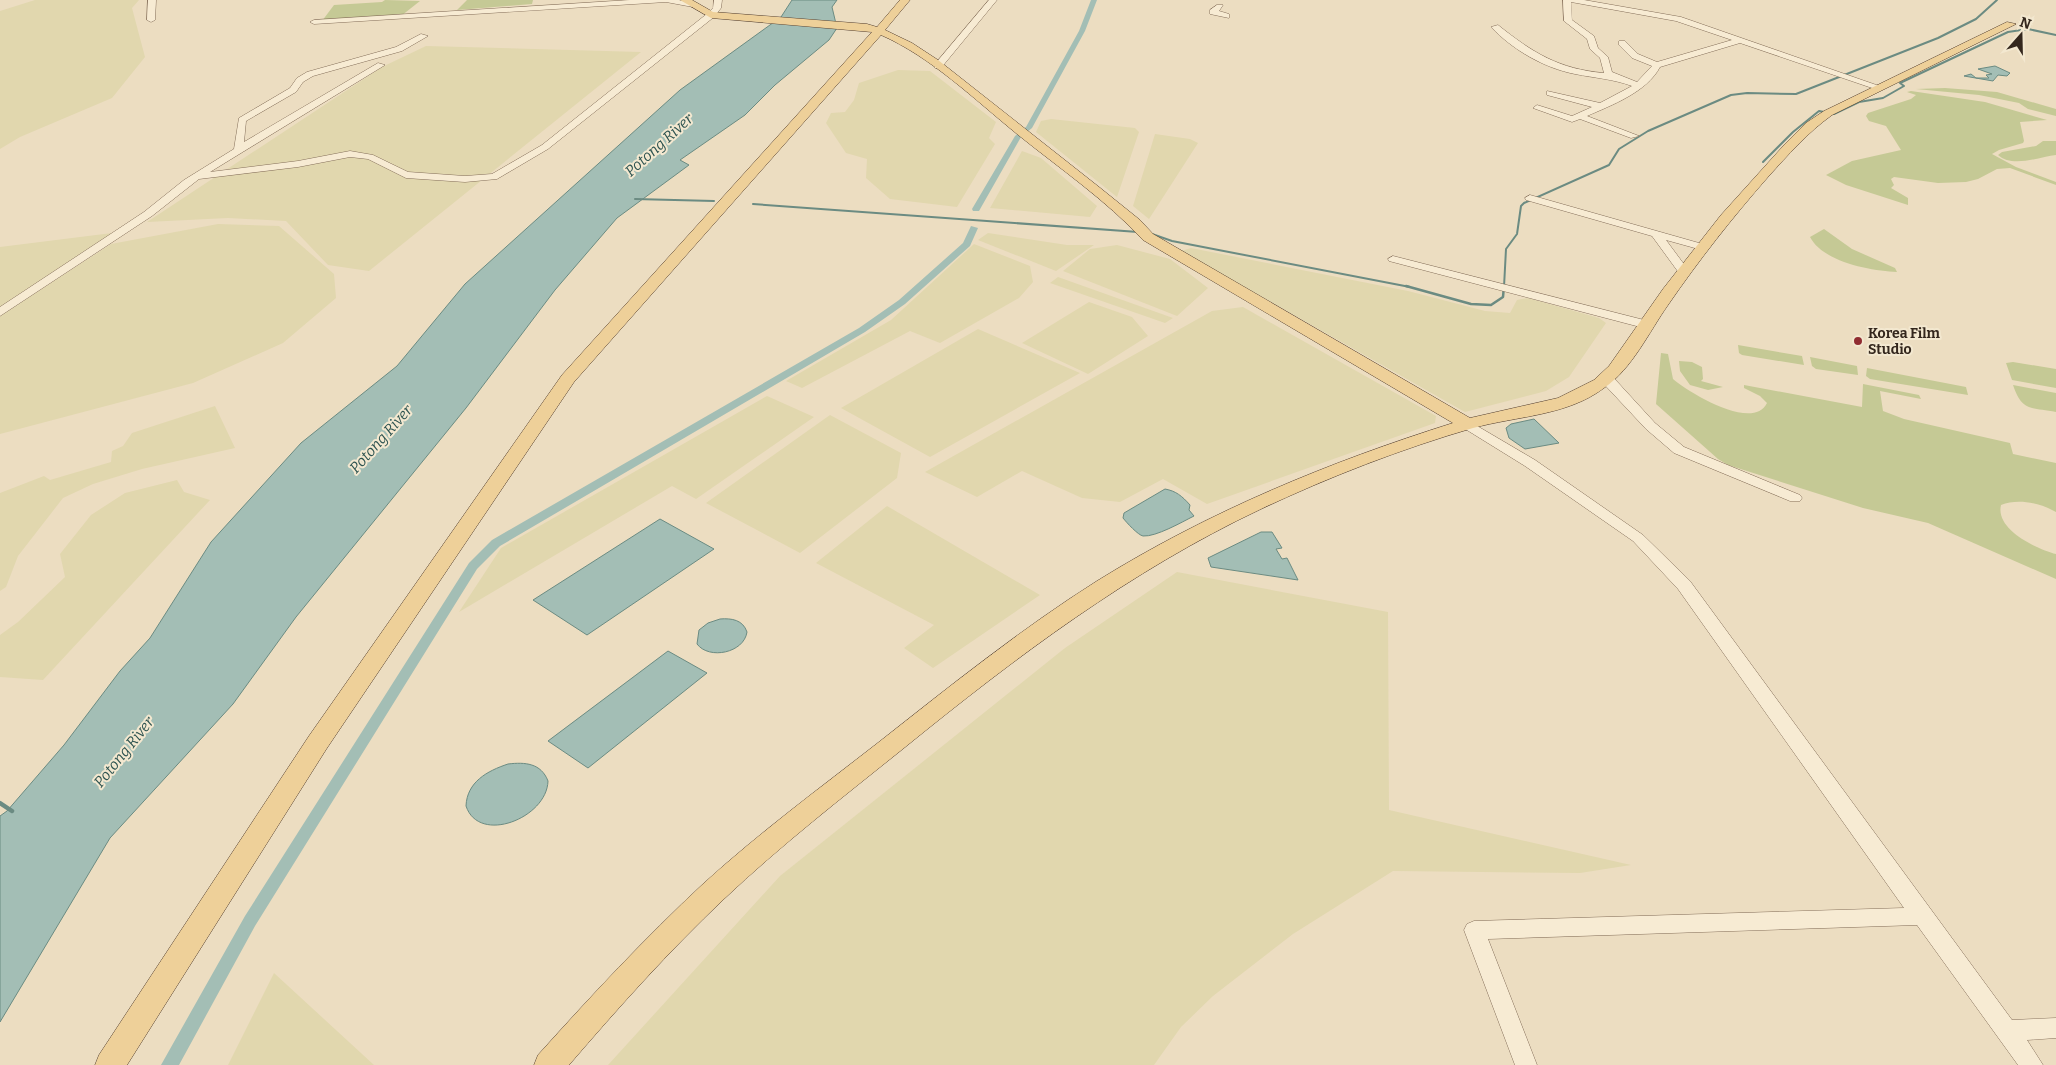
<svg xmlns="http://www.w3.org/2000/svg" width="2056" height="1065" font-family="Bitter,serif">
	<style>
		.farmland { fill: #e1d7ae }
		.green { fill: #c5c995 }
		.water { fill: #a3beb5; stroke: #6b8b82 }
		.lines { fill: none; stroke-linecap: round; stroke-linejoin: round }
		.stream-far2 { stroke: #6b8b82; stroke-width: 2 }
		.stream-far1 { stroke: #6b8b82; stroke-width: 2.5 }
		.stream { stroke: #6b8b82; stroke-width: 4.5 }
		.canal { fill: #a3beb5; fill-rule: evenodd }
		.minor-casing { stroke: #846e59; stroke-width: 1 }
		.major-casing { stroke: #523d2e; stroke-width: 1 }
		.minor { fill: #f7ebd3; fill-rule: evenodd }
		.major { fill: #eed099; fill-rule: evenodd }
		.poi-dot { fill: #902c30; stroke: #f3e8d0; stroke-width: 2 }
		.labels { text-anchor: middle; stroke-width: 4; stroke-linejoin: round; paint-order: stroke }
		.poi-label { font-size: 14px; font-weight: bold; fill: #34271d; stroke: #f3e8d0; text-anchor: start }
		.water-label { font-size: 15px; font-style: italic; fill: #2d5350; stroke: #f3e8d0 }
	</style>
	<rect width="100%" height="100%" fill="#ecddc1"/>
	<!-- farmland -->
	<path class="farmland" d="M35 0H139L132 8 145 57 112 98 20 137 0 149V11Z
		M426 46 641 52 369 271 328 265 286 221 228 218 147 222 382 67Z
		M898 70 930 71 996 122 989 138 995 144 957 207 890 199 866 178 867 159 846 153 826 123 831 113 845 112 854 100 859 83Z
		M1051 119 1135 128 1139 132 1117 197 1036 132 1041 121Z
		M1155 134 1190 139 1198 143 1149 219 1133 206Z
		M1022 151 1041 158 1097 206 1090 217 990 208Z
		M218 224 279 226 334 274 336 298 283 343 193 383 0 434V316L111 244Z
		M120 232 0 307V247Z
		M988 233 1067 245H1094L1056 271 978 240Z
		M974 244 1030 266 1033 282 1019 298 940 343 910 331 802 388 786 381 891 320Z
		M1117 245 1170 259 1208 288 1177 316 1063 271 1090 249Z
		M1191 248 1408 291 1485 311 1510 313 1517 300 1528 298 1599 318 1606 323 1569 377 1546 391 1465 412 1181 251Z
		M1058 277 1173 318 1165 323 1050 283Z
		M1089 302 1132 317 1148 336 1088 374 1022 343Z
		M1243 307 1436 416 1435 423 1207 504 1163 479 1120 502 1082 498 1022 471 977 497 925 472 1212 311Z
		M978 329 1080 373 930 457 841 408Z
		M767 396 814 417 696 499 672 486 459 612 501 548Z
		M215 406 235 448 142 469 93 484 63 498 18 556 6 587 0 591V493L44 476 50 480 111 462 112 451 123 446 132 433Z
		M830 415 901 453 897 478 800 553 706 503Z
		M177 480 184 492 210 500 43 680 0 677V635L18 622 65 577 60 554 91 515 125 493Z
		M887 506 1040 595 933 668 904 648 934 625 816 563Z
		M1177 572 1388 612 1389 810 1631 865 1580 873 1393 871 1293 934 1213 996 1181 1027 1154 1065H608L780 876 1065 648Z
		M274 973 374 1065H228Z"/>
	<!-- green -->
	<path class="green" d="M385 0 420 1 401 16 322 21 334 5 382 2Z
		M467 0H533L532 4 457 10Z
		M1945 88 1997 92 2056 109V116L2028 109 2019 103 1979 95 1916 89Z
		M1911 91 1985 102 2047 120 2020 122 2024 141 2023 143 1999 150 1992 154 2016 167 2056 182V185L2010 168 1997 169 1978 179 1966 182 1938 183 1894 177 1891 179 1894 185 1891 188 1908 198V205L1846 185 1826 175 1852 161 1901 150 1886 126 1869 121 1866 116 1868 113 1911 99 1916 95 1907 92Z
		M2043 141H2056V155C2039 157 2012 168 1998 155L2002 152 2036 146Z
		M1824 229 1852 249 1895 268 1897 272C1871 271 1823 262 1810 237Z
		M1738 345 1802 356 1804 365 1742 355 1739 353Z
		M1661 353 1668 354 1673 379C1688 392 1753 432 1767 403L1760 396 1744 388V385L1862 407 1863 384 1919 395 1921 399 1880 391 1883 411 1904 419 2010 443 2013 454 2056 463V512C2040 503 2018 498 2001 505 1995 530 2037 549 2056 554V579L1928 523 1863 508 1728 465 1718 459 1656 404Z
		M1810 357 1857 366 1858 375 1816 369 1812 366Z
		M1679 361 1692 362 1702 367 1703 379 1701 381 1723 387 1708 390 1690 385 1680 371Z
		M2013 362 2056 369V388L2012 380 2006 363Z
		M1867 368 1966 387 1968 395 1870 379 1866 376Z
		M2013 385 2056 393V412C2031 407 2022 412 2013 385Z"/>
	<!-- water -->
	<path class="water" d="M792 0H837L832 7 837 28 829 40 775 85 745 115 680 160 689 165 617 218 555 290 466 408 296 617 233 704 110 838 0 1022V816L7 811 64 745 120 671 150 638 211 542 301 443 397 366 465 284 680 90 781 17Z
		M1995 66 2010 73 2007 76 1998 75 1993 81 1964 76 1971 74 1976 78H1989L1986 75 1992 74 1978 69Z
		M1534 419 1559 443 1525 449 1509 438 1506 428 1511 424Z
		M1165 489C1176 491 1182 496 1190 505L1189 510 1194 516C1182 522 1156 537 1143 536 1138 535 1127 523 1123 518L1124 513Z
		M660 519 714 549 587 635 533 600Z
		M1261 532H1272L1282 548 1276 549 1282 559 1287 558 1298 580 1211 567 1208 558Z
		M720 619C732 618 743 620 747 632 744 653 709 660 697 644L699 630 708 623Z
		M668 651 707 673 588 768 548 741Z
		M508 764C525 762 541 763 548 781 547 818 479 845 466 806 467 782 487 771 508 764Z"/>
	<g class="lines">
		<!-- stream-far2 -->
		<path class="stream-far2" d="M1763 162 1793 132 1819 111 1834 114 1859 102 1883 98 1904 86 1900 83 2008 32 2028 29 2056 35
			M635 199 714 201
			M753 204 1138 232
			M1152 234 1172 241 1410 287
			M1504 287 1506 249 1517 234 1521 206 1524 203 1609 165 1619 149 1648 131 1731 95 1747 93 1796 94 1938 38 1976 19 1997 0"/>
		<!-- stream-far1 -->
		<path class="stream-far1" d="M1406 286 1471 304 1491 305 1503 297 1504 286"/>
		<!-- stream -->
		<path class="stream" d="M0 803 12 811"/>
		<!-- canal -->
		<path class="canal" d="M1091 0H1097L1085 31 1032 128 1021 137 979 211H973L972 209 1015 136 1026 127 1079 31Z
			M971 226 978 228 970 246 905 304 865 332 500 546 477 569 255 926 179 1065H161L245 916 469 563 492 540 859 328 899 300 963 243Z"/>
		<defs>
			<path id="minor" d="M148 0H156L155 20 151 22 147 20Z
				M630 0H679L697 5 693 7 666 2 314 24 310 22 314 20Z
				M714 0H722L721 8 714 17 548 149 497 179 465 182 406 178 368 159 350 157 298 167 199 179 152 216 0 316V307L144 212 184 180 234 149 239 118 290 88 297 78 307 72 396 47 421 34 428 36 402 51 313 76 303 82 296 92 246 121 244 142 378 63 385 65 210 172 298 161 350 151 373 155 408 172 465 176 492 174 542 145 708 13 713 8Z
				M989 0H997L941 68H935V64Z
				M1563 0H1584L1681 17 1885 88 1878 90 1740 43 1660 67C1647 92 1612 105 1587 116L1639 136 1631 138 1580 119 1572 122 1533 108 1537 105 1572 116 1592 107 1547 95V91L1600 103 1632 86C1613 79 1595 78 1575 74 1544 68 1513 50 1491 27L1498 25C1533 53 1559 69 1604 73L1600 58 1590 49 1587 39 1564 21ZM1571 2 1676 21 1732 40 1657 62 1638 54 1625 41H1619V45L1632 58 1652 66 1637 82 1612 72 1608 57 1598 48 1594 36 1572 20Z
				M1217 5H1223L1219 11 1229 14V18L1210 14V10Z
				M1530 195 1706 245 1707 247 1702 250 1666 240 1689 271 1683 274 1679 273 1652 236 1526 200 1525 198Z
				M1393 256 1648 321 1650 324 1644 328 1389 261 1388 259Z
				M1607 375 1612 376 1655 423 1684 447 1800 495 1802 498 1800 501H1790L1674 453 1646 429 1602 382 1601 379Z
				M1467 420 1535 460 1643 535 1690 581 2012 1020 2056 1018V1038L2027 1040 2043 1065H2018L1917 925 1488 939 1537 1065H1515L1464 930 1467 924 1474 921 1904 908 1678 589 1633 541 1525 466 1462 427 1460 424Z"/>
			<path id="major" d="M680 0H692L713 12 867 24 877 27 900 0H910L885 30 912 43 938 60 1099 187 1140 220 1153 234 1470 418 1558 398 1594 380 1609 366 1663 289 1721 215 1785 144 1806 123 1824 111 2007 22 2016 24 1832 115C1807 133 1788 155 1768 177 1732 218 1699 260 1668 305 1649 332 1632 369 1604 388 1567 416 1517 416 1473 428 1401 449 1329 477 1261 509 1130 571 1016 657 904 748 843 797 781 845 724 899 669 951 618 1008 569 1065H534L538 1055C591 996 645 938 703 884 759 833 820 788 879 742 950 686 1021 629 1097 581 1208 512 1329 462 1453 423L1143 240C1106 200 1059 168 1017 134 974 99 931 57 881 35L574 382 327 748 127 1065H95L99 1055 309 736 562 375 872 32 711 18Z"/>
		</defs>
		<!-- minor casing -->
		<use href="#minor" class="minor-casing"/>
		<!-- major casing -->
		<use href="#major" class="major-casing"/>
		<!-- minor -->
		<use href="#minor" class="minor"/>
		<!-- major -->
		<use href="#major" class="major"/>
	</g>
	<!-- markers -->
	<circle class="poi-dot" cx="1858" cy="341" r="5"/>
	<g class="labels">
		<!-- poi labels -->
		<g class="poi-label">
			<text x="1868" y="338">Korea Film<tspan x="1868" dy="16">Studio</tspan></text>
		</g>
		<!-- water labels -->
		<g class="water-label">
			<text transform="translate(659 145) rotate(-42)" y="5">Potong River</text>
			<text transform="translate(381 439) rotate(-48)" y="5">Potong River</text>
			<text transform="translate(124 752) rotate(-51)" y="5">Potong River</text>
		</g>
	</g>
	<!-- north arrow -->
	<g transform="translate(2021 35) rotate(20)" stroke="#f3e8d0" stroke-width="4" paint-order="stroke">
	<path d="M0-4L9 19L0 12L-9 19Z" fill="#34271d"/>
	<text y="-8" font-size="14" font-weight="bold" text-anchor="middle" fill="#34271d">N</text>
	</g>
</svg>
